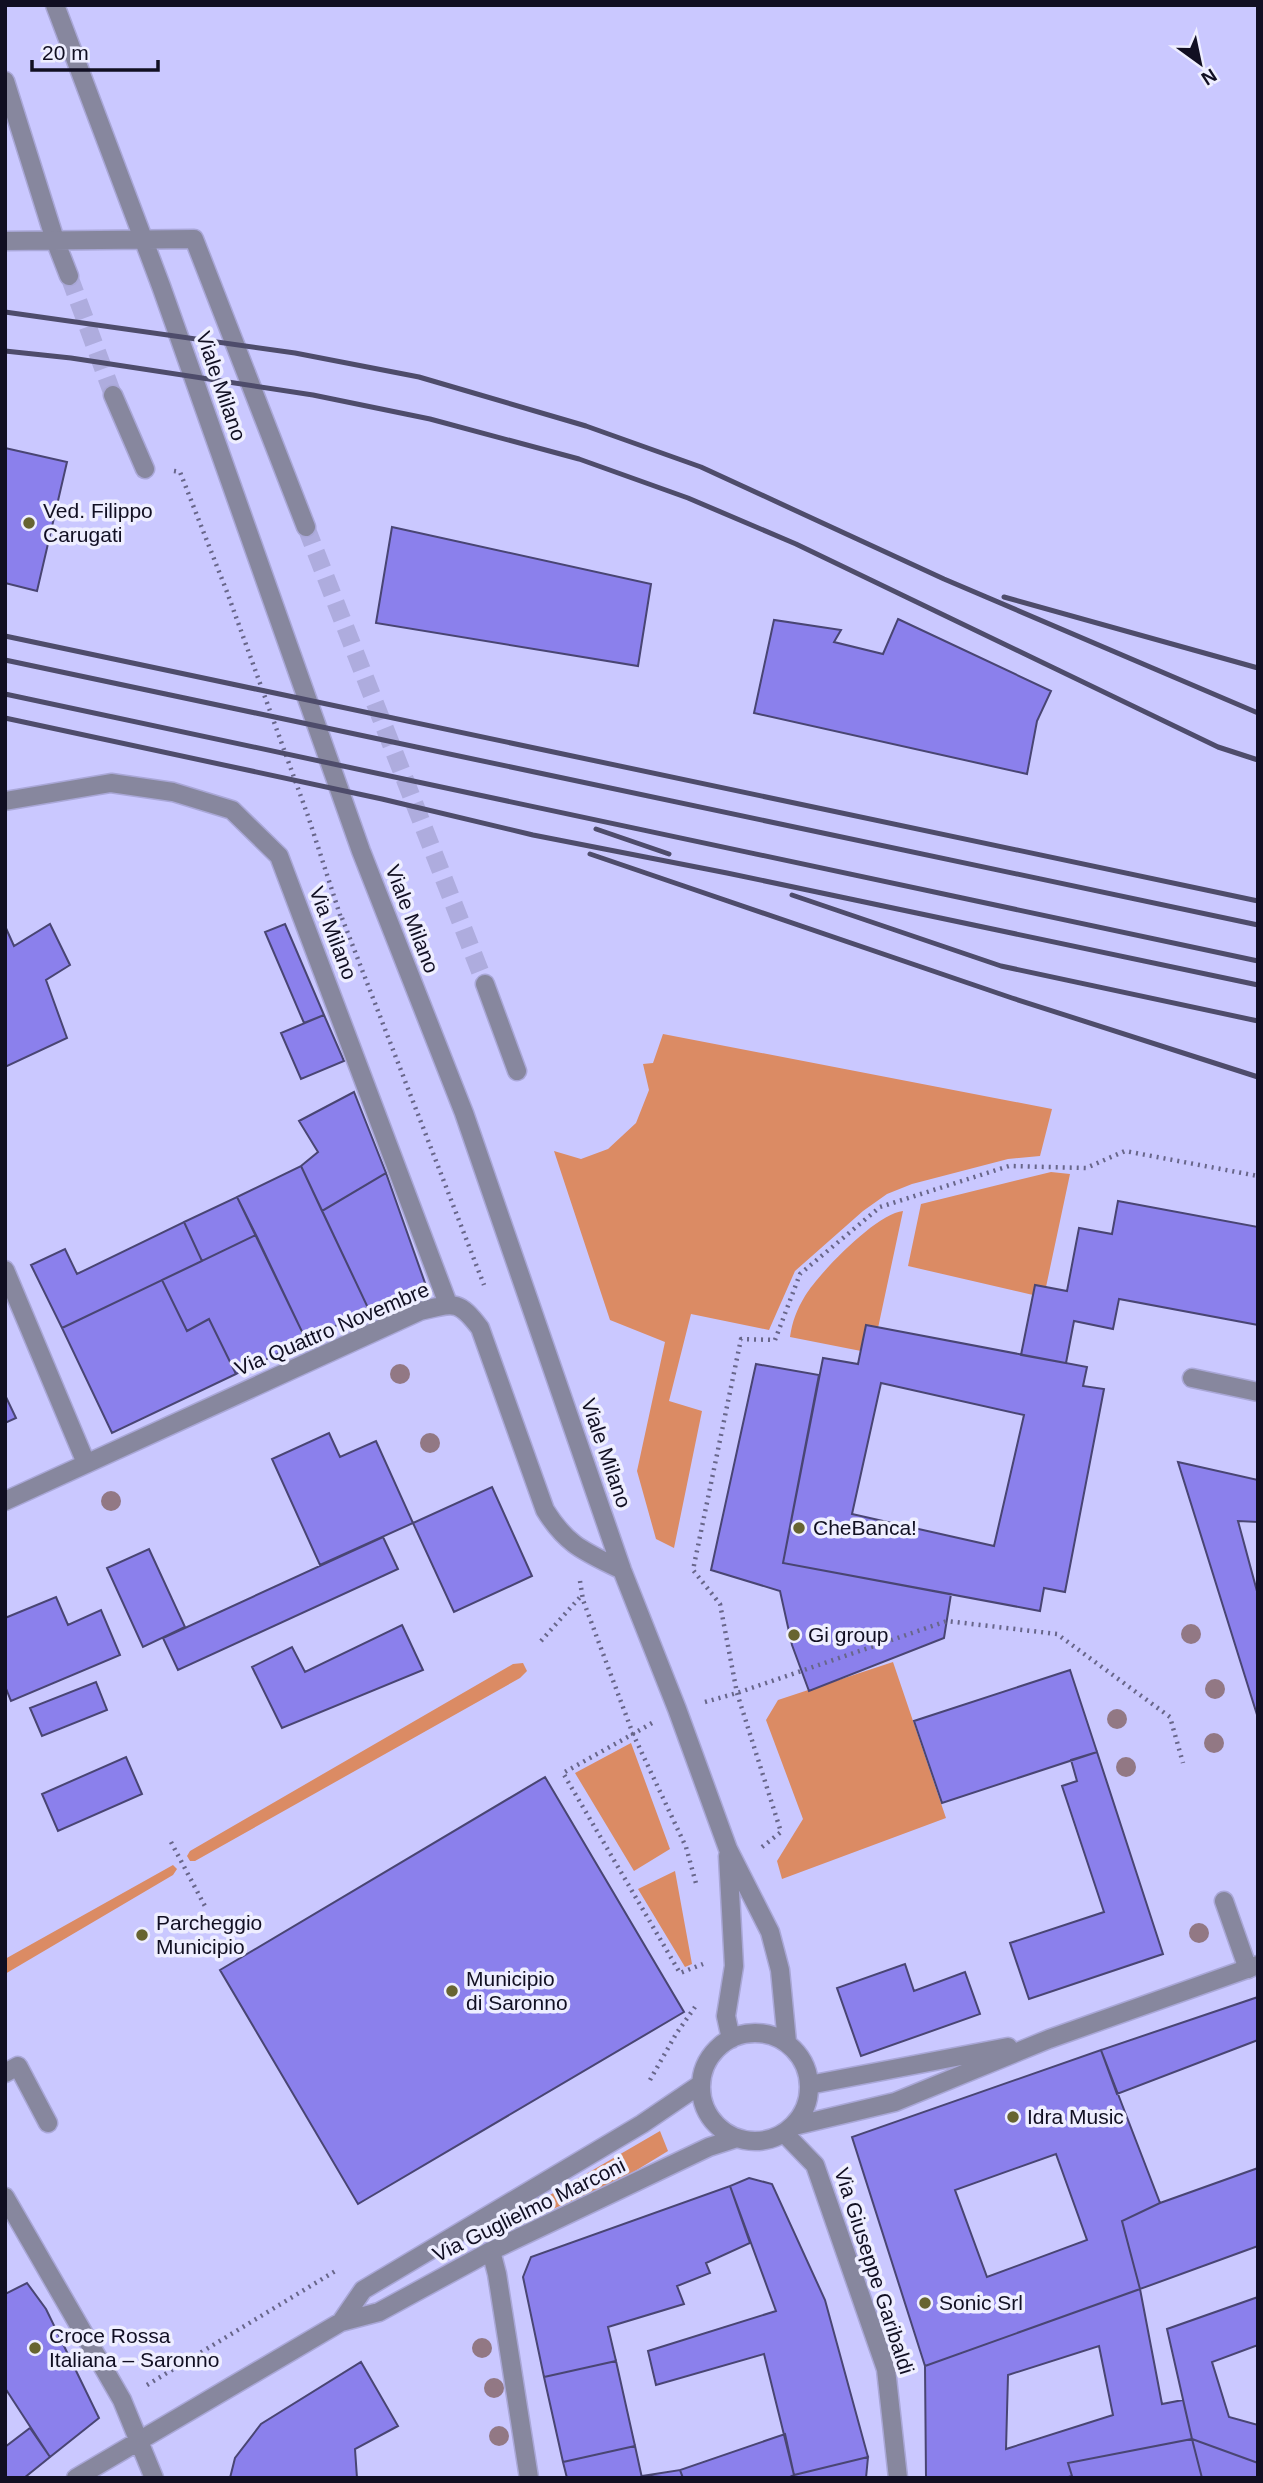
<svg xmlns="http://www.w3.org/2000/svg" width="1263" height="2483" font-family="Arial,sans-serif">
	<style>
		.green { fill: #db8b64 }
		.building { fill: #8b80ec; stroke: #494573; stroke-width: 2; fill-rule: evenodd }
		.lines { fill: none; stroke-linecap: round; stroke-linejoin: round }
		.minor-tunnel { stroke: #aeacde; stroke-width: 18; stroke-dasharray: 18 9; stroke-linecap: butt }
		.service-casing { stroke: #a9a7d7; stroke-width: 21 }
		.pedestrian-casing { stroke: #a9a7d7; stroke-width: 21 }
		.minor-casing { stroke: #a9a7d7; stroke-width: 21 }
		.path { stroke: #68668a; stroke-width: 4.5; stroke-dasharray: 2 5; stroke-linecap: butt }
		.service { stroke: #87879e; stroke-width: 18 }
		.pedestrian { stroke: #87879e; stroke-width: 18 }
		.minor { stroke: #87879e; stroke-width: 18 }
		.rail { stroke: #4e4c6b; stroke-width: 5 }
		.tree { fill: #927884 }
		.poi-dot { fill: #676431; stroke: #eef; stroke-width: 2.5 }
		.labels { text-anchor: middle; stroke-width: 7; stroke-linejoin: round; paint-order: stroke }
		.street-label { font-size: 21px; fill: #110f22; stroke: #eef }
		.poi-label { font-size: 21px; fill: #110f22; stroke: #eef; text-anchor: start }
	</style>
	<rect width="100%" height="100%" fill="#cac8ff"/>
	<!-- green -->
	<path class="green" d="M663 1034 1052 1109 1040 1156 1008 1159 912 1184 887 1194 863 1211 795 1271 769 1330 691 1314 669 1401 702 1411 674 1548 656 1539 637 1471 665 1342 610 1320 554 1151 581 1159 608 1149 636 1123 649 1090 643 1064 653 1063Z
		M1051 1172 1070 1174 1046 1287 1035 1285 1033 1295 908 1266 921 1204Z
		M903 1211 878 1328 866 1326 861 1351 790 1337C792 1322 797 1309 805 1296 819 1273 877 1213 903 1211Z
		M893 1662 946 1818 782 1879 777 1861 803 1819 766 1720 778 1700Z
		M523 1663 527 1671 520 1678 195 1861H190L187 1856 190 1851 513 1664Z
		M631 1743 670 1849 634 1871 575 1773Z
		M173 1865 177 1869 173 1875 5 1974V1959Z
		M675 1871 692 1964 685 1967 638 1889Z
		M660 2131 668 2151 622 2179 553 2209 543 2199Z"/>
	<!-- building -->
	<path class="building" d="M5 448 67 462 37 591 5 583Z
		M392 527 651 584 638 666 376 623Z
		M898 619 1051 691 1037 721 1027 774 754 713 774 620 841 630 834 642 883 654Z
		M50 924 70 965 46 980 67 1038 5 1067V926L14 946Z
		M285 924 324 1015 304 1023 265 932Z
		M324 1015 344 1061 301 1079 281 1033Z
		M354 1092 386 1173 322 1211 301 1166 318 1152 299 1121Z
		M301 1166 369 1310 306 1340 237 1197Z
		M386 1173 425 1283 369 1310 322 1211Z
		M237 1197 256 1235 202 1261 184 1222Z
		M1118 1201 1258 1227V1325L1119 1299 1113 1329 1074 1321 1066 1363 1021 1355 1035 1285 1067 1291 1079 1228 1112 1234Z
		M184 1222 202 1261 62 1328 31 1265 65 1249 77 1274Z
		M256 1235 306 1340 236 1374 209 1319 187 1331 162 1280Z
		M162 1280 187 1331 209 1319 236 1374 112 1433 62 1328Z
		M866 1325 1087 1367 1083 1386 1104 1389 1065 1592 1044 1588 1040 1611 783 1563 823 1358 858 1364ZM881 1383 1024 1415 994 1546 852 1514Z
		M756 1364 819 1375 783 1563 951 1594 944 1638 809 1691 792 1645 780 1591 711 1570Z
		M5 1395 16 1418 5 1423Z
		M329 1433 340 1457 376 1441 413 1523 320 1565 272 1459Z
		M1178 1462 1258 1480V1522L1238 1521 1258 1595V1718Z
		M492 1487 532 1576 454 1612 413 1523Z
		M383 1537 398 1569 178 1670 163 1638Z
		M149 1549 185 1627 143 1647 107 1568Z
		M56 1597 68 1625 101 1610 120 1655 11 1701 5 1686V1618Z
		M402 1625 423 1670 282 1728 252 1667 292 1647 305 1672Z
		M1070 1670 1097 1752 942 1803 914 1721Z
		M96 1682 107 1710 42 1736 30 1708Z
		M1097 1752 1163 1954 1029 1999 1010 1943 1104 1912 1062 1786 1077 1781 1071 1760Z
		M126 1757 142 1794 58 1831 42 1794Z
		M545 1777 684 2012 358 2204 220 1970Z
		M905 1964 914 1991 965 1972 980 2014 861 2056 837 1988Z
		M1258 1997V2040L1117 2094 1101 2050Z
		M1101 2050 1160 2203 1122 2221 1140 2289 925 2366 852 2137ZM1056 2154 1087 2240 987 2277 955 2190Z
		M1258 2168V2246L1140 2289 1122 2221 1160 2203Z
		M749 2178 772 2184 825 2300 868 2457 794 2475 764 2354 656 2385 648 2351 776 2311 730 2186Z
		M730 2186 750 2243 706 2263 710 2273 677 2286 684 2304 608 2327 616 2361 544 2377 523 2277 531 2257Z
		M27 2283 46 2309 99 2418 50 2457 5 2388V2294Z
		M1140 2289 1162 2404 1183 2400 1192 2439 1068 2463 1072 2476 1065 2478H926L925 2366ZM1099 2346 1113 2415 1006 2449 1008 2375Z
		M1258 2297V2345L1212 2362 1229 2417 1258 2425V2463L1192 2439 1167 2329Z
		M616 2361 635 2446 563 2462 544 2377Z
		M361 2362 398 2426 355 2449 357 2478H230L235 2458 261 2424Z
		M30 2428 50 2457 24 2478H5V2447Z
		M785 2434 794 2475 788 2478H683L680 2470Z
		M1192 2439 1258 2463V2478H1202Z
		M1192 2439 1202 2478H1065L1072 2476 1068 2463Z
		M635 2446 642 2478H567L563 2462Z
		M868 2457 866 2478H788L794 2475Z
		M680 2470 683 2478 642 2476Z"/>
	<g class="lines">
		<!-- minor-tunnel -->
		<path class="minor-tunnel" d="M69 276 113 395
			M306 527 485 984"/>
		<defs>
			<path id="service" d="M5 81 55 240
				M1192 1378 1258 1392
				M1224 1901 1248 1969"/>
			<path id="pedestrian" d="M784 2133 815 2165 886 2369 898 2478"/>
			<path id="minor" d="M55 5 161 286 361 851 464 1113 622 1570 677 1709 728 1849 770 1932 780 1970 787 2042
				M55 240 69 276
				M5 241 194 239 306 527
				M113 395 145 469
				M5 801 111 783 173 792 232 810 279 856 448 1304
				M485 984 517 1071
				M5 1270 86 1463
				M5 1501 420 1311C454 1303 458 1299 480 1328L545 1510C567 1546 586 1552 622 1570
				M728 1856 734 1966 726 2016 731 2039
				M701 2087a54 54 0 1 1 108 0a54 54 0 1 1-108 0Z
				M5 2073 18 2066 48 2123
				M809 2085 1008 2047
				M794 2126 895 2102 1049 2039 1258 1965
				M5 2197 122 2400 154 2478
				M491 2251 497 2274 529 2478
				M341 2322 363 2290 642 2124 701 2084
				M76 2478 341 2322 379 2312 491 2251 709 2147 737 2138"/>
		</defs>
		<!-- service casing -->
		<use href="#service" class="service-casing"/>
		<!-- pedestrian casing -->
		<use href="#pedestrian" class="pedestrian-casing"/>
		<!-- minor casing -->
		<use href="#minor" class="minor-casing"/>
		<!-- path -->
		<path class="path" d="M174 471 180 472 227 592 308 816 341 918
			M342 918 484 1285
			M580 1581 583 1600 633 1734 563 1773 680 1973 703 1964
			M541 1641 581 1596
			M705 1702 737 1693 947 1621 1057 1634 1170 1717 1183 1763
			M652 1723 633 1734 686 1847 697 1887
			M171 1842 207 1910
			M762 1847 781 1832 737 1693 720 1604 693 1570 741 1339 775 1340 800 1274 880 1207 1009 1166 1086 1168 1125 1151 1258 1176
			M650 2080 676 2034 695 2007
			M147 2385 337 2270"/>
		<!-- service -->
		<use href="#service" class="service"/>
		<!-- pedestrian -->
		<use href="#pedestrian" class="pedestrian"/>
		<!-- minor -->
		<use href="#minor" class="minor"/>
		<!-- rail -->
		<path class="rail" d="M5 312 295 353 419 377 586 426 701 467 944 579 1258 713
			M5 351 71 358 313 395 430 419 579 459 688 498 796 544 1218 747 1258 760
			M1004 597 1258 668
			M5 636 1258 901
			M5 660 1258 925
			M5 694 1258 961
			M5 718 382 799 533 835 727 873 1258 985
			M596 829 669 854
			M590 854 1012 998 1258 1077
			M792 895 1001 966 1258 1021"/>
	</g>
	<!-- trees -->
	<g class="tree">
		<circle cx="400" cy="1374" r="10"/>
		<circle cx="430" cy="1443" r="10"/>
		<circle cx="111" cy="1501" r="10"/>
		<circle cx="1191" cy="1634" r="10"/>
		<circle cx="1215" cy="1689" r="10"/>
		<circle cx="1117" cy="1719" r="10"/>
		<circle cx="1214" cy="1743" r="10"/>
		<circle cx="1126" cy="1767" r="10"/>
		<circle cx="1199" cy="1933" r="10"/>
		<circle cx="482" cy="2348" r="10"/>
		<circle cx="494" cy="2388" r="10"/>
		<circle cx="499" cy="2436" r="10"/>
	</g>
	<!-- markers -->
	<g class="poi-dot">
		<circle cx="29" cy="523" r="7"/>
		<circle cx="799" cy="1528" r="7"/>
		<circle cx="794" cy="1635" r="7"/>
		<circle cx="142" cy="1935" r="7"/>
		<circle cx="452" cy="1991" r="7"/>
		<circle cx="1013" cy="2117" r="7"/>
		<circle cx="925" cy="2303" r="7"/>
		<circle cx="35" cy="2348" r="7"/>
	</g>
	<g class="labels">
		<!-- street labels -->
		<g class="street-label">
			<text transform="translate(221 386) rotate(71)" y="7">Viale Milano</text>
			<text transform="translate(412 919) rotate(69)" y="7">Viale Milano</text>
			<text transform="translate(333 933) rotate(69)" y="7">Via Milano</text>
			<text transform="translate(332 1329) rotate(-23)" y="7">Via Quattro Novembre</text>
			<text transform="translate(606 1453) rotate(71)" y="7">Viale Milano</text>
			<text transform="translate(529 2210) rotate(-26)" y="7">Via Guglielmo Marconi</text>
			<text transform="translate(874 2271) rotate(72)" y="7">Via Giuseppe Garibaldi</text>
		</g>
		<!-- poi labels -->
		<g class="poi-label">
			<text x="43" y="518">Ved. Filippo<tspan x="43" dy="24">Carugati</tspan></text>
			<text x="813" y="1535">CheBanca!</text>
			<text x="808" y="1642">Gi group</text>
			<text x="156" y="1930">Parcheggio<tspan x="156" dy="24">Municipio</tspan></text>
			<text x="466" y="1986">Municipio<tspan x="466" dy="24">di Saronno</tspan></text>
			<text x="1027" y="2124">Idra Music</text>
			<text x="939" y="2310">Sonic Srl</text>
			<text x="49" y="2343">Croce Rossa<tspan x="49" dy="24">Italiana – Saronno</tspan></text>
		</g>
	</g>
	<!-- border -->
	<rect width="1263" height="2483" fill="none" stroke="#110f22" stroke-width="14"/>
	<!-- north arrow -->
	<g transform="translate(1200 63) rotate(147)" stroke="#eeeeff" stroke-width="5" paint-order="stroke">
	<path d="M0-5L12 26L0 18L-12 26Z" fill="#110f22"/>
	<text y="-10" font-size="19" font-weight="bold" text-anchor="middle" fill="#110f22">N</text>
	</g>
	<!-- scale -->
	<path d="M32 60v10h126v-10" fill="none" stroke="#110f22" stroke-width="3.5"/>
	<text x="42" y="60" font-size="21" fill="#110f22" stroke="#eeeeff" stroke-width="5" paint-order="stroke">20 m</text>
</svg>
